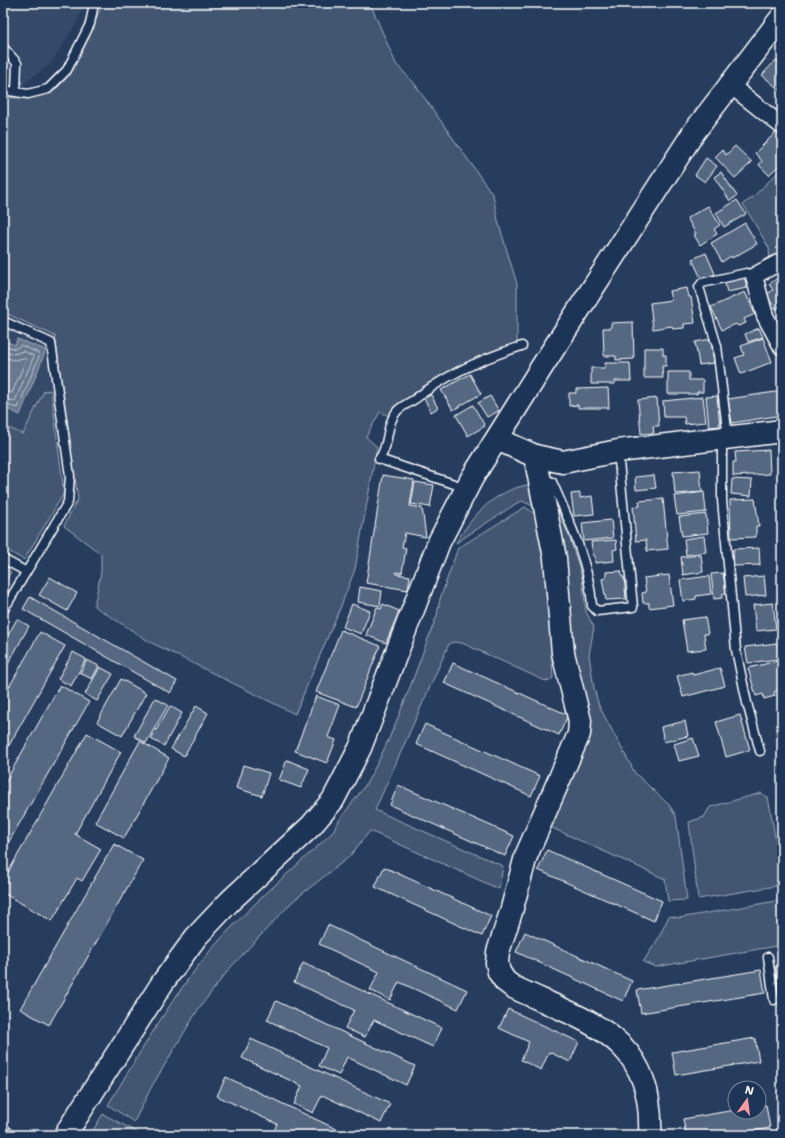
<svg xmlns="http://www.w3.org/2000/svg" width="785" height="1138" font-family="'Shantell Sans',sans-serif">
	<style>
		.built { fill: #344a68 }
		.green { fill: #425672; stroke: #a0aab8 }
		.water { fill: #67788e; stroke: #a4aebb }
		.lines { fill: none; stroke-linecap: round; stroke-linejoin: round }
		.shore { stroke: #c2c9d2; stroke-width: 1 }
		.building { fill: #556781; stroke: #fff }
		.lane-casing { stroke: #fff; stroke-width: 11 }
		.street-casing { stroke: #fff; stroke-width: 19 }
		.secondary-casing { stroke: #fff; stroke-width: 25 }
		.lane { stroke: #1d3557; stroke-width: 8 }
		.street { stroke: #1d3557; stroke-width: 16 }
		.secondary { stroke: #1d3557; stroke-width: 22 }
	</style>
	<rect width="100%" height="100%" fill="#263d5e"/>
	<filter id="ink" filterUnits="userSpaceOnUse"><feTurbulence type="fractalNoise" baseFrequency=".025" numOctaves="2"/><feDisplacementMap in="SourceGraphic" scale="8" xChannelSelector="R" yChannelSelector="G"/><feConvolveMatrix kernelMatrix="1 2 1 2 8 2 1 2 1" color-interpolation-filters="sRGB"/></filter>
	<g filter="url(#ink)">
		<!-- built -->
		<path class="built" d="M3 3H83L79 19 50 64 25 83 18 98H3Z
			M3 312 55 336 62 389 44 391 23 434 3 426Z"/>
		<!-- green -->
		<path class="green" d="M101 3H370L396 64 414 83 493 195 498 221 517 284V344C479 356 444 370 412 395 403 402 395 408 389 416L380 412 366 437 377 447 355 569 341 606 295 714 150 642 94 606 101 572V554L64 526 78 499 55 336 3 312V98C13 98 44 97 52 92 77 73 87 38 100 10Z
			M782 168V254L770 261 769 248 743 204 752 198Z
			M51 390 64 493 24 560 3 548V426L23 434 44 391Z
			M527 485 530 486 535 507 522 501 517 503 456 543C472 515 495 491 527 485Z
			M549 487 569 536 577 561 582 577 586 612 594 627 589 655 594 688 599 706 635 773 669 805 676 816 687 900 668 901 665 879 550 827 588 737 568 634Z
			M525 507 538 516 546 557 553 678 550 681 543 680 462 643 453 642 449 644 375 810 503 866 499 889 370 831 349 857 293 901 230 968 199 1008 152 1086 134 1122 108 1105C140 1053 171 998 210 951 247 908 291 871 332 833 341 814 359 797 370 777 398 726 416 669 437 615L440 599 458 548Z
			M3 568 11 572 3 586Z
			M761 793 768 797 782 876V885L698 899 689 822 704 817 710 807Z
			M782 900V945L656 967 643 962 658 939 669 916 679 918Z
			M103 1114 142 1135H90Z"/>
		<!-- water -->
		<path class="water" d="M17 339 46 350 20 415 3 407V340L15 345Z"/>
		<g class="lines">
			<!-- shore -->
			<path class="shore" d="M3 345 15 349 21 345 40 354 18 408 3 404
				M3 350 14 354 23 351 34 356 15 401 3 399
				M3 357 14 360 24 358 26 360 12 393H3"/>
		</g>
		<!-- building -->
		<path class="building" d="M776 60 782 65V92L762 75Z
			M777 131 782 136V162L769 175 759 165 762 161 755 153Z
			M735 146 752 162 735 178 715 157 722 150 726 155Z
			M706 158 717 166 705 182 695 175Z
			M721 172 737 196 730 201 714 177Z
			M737 200 746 214 724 227 716 213Z
			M708 206 720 225 714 229 717 234 700 245 694 235 696 234 687 218Z
			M745 223 757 244 732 258 731 256 722 262 711 243Z
			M706 253 715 274 702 280 692 259Z
			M744 275 747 288 727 292 724 280Z
			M782 275V305L776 309 766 295 773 290 769 284Z
			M687 288 689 297H691L695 323 684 324V328L673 329 672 326 653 329 650 303 671 300 669 291Z
			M745 292 755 314 744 319 746 323 738 326 736 324 722 330 711 307Z
			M633 322 634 359 616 360V356H604L603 328H611V323Z
			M759 328 763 337 748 342 745 334Z
			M763 338 772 362 741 374 735 358 744 355 741 346Z
			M711 339 714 363 699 365 695 342Z
			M644 348H663V355H666V366H662L663 378H644Z
			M605 363H630L631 381H615V384H591V368H605Z
			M668 372H689V380H703V392H697V394H668Z
			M470 374 481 394 453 410 441 390Z
			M608 388 609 408H578V405L569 406V393H576V389Z
			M782 391V415L732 423 728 399Z
			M431 395 438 408 431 412 424 398Z
			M490 396 499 411 487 417 478 403Z
			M717 396 720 426 709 427 706 397Z
			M703 397 706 422 685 424 684 417H664L663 401Z
			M657 398 659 426H653L654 433 641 434 638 400Z
			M473 405 485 426 468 436 456 415Z
			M769 450 770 474 733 476V462H736L735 452Z
			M700 470 702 492 675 494 673 472Z
			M383 475 414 480 410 506 422 508 426 537 405 533 402 547 406 548 402 573 396 572V574L410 576 408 590 366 583Z
			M654 475 656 488 636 490 635 477Z
			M732 479 752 480 751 496 731 494Z
			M415 482 434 485 430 507 411 504Z
			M704 492 706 512 677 515 674 496Z
			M580 493V498L592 496 594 514 574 516 571 494Z
			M663 499 668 549 647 551 646 540 636 541 633 507 640 506 639 501Z
			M755 499 759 526H756V537L731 538 730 500Z
			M706 514 708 533 682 536 679 517Z
			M611 520 613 538 584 541 582 523Z
			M704 536 706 552 686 555 684 539Z
			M616 540 617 549 613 550 614 561 595 563V556H593L591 542Z
			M759 548 760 565 734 566 733 549Z
			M701 555 703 572 683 575 681 557Z
			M621 571 622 577H624L626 599 606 600 602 579 606 578V572Z
			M723 573 726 593 722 594V598L714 599 711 574Z
			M669 575 673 605 649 608V603H643L642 593 646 592 644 578Z
			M709 576 711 594 696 596V599L683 601 680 580Z
			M764 576 766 595 745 597 743 578Z
			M50 577 77 593 67 611 39 595Z
			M360 587 382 591 380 606 358 602Z
			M30 597 177 681 170 693 23 609Z
			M773 603 776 629 756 631 753 605Z
			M352 604 370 611 361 634 343 627Z
			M383 604 399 611 386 643 366 635 377 607 381 609Z
			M705 617 708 634H704L706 649 687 651 682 620Z
			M17 619 29 626 3 673V644Z
			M341 630 380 646 356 707 316 692Z
			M40 632 65 646 3 756V698Z
			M777 643 779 659 748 663 745 647Z
			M73 652 86 659 71 686 58 679Z
			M87 660 99 666 92 679 80 673Z
			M782 660V689L774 692 775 696 764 699 763 694 756 696 748 668Z
			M453 663 568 715 559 735 444 683Z
			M100 667 113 674 97 701 85 694Z
			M720 668 725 686 683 697 677 676 692 672 693 675Z
			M121 679 146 693 122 736 97 722Z
			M60 685 89 702 3 852V786Z
			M316 696 340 705 328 737 336 740 327 763 295 751Z
			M155 698 168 705 146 743 134 736Z
			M170 706 182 713 164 746 151 739Z
			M196 706 208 713 184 756 171 749Z
			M740 715 750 750 726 757 716 722Z
			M685 721 688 736 664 742 661 727Z
			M425 724 540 776 531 796 416 744Z
			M87 733 121 752 75 834 101 849 82 881 77 878 52 921 3 893V881Z
			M693 738 699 756 679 761 674 744Z
			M140 741 169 758 124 838 95 822Z
			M287 760 309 769 301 788 279 780Z
			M243 765 269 773 262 796 236 788Z
			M398 785 514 836 505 856 390 805Z
			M114 844 143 860 49 1025 20 1009Z
			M547 850 662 901 654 921 538 870Z
			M384 867 491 916 482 936 375 887Z
			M328 925 467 990 458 1009 399 982 390 1000 370 990 379 972 319 944Z
			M525 932 632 981 623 1001 516 952Z
			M303 963 442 1028 433 1047 374 1020 365 1037 345 1028 354 1010 294 982Z
			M782 965V989L779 990 775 967Z
			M761 970 765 993 641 1013 637 990Z
			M276 1001 415 1066 406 1085 347 1057 339 1075 319 1066 327 1048 267 1020Z
			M508 1009 579 1042 570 1062 549 1052 541 1070 521 1060 529 1042 499 1028Z
			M755 1038 759 1061 676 1075 672 1052Z
			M251 1039 390 1104 381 1123 322 1095 313 1113 294 1104 302 1086 242 1058Z
			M226 1077 349 1135 296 1134 272 1135 277 1124 217 1096Z
			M766 1105 770 1128 727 1135H686L683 1119 735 1110V1112H759V1106Z"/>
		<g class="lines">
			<defs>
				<path id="lane" d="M3 47 17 63 16 91
					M3 90 28 94 48 89 67 70 90 24 94 3
					M3 321 51 343 70 476 68 502 3 611
					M728 438 717 346 699 287 702 283 746 273 754 276
					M722 440V500L736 650 747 703 760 751
					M542 477 552 482C569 520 590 565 592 606L597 611 633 607 618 451
					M466 488 379 459C390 446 385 425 397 411 402 406 409 403 415 399 447 374 483 358 522 346
					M3 559 25 571
					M768 957 774 1000
					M3 1128 11 1135"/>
				<path id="street" d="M729 84 782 126
					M782 261 754 276 765 316 782 347"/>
				<path id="secondary" d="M497 439 535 456 563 462 618 451 782 431
					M535 456 555 558 563 653 580 721 579 734 526 856 511 912 498 952 497 963 499 972 505 981 513 987C588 1023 654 1034 650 1135
					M65 1135 163 982 196 937 230 901 311 826 333 800 360 748 439 542 472 478 543 365 694 132 782 17"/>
			</defs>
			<!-- lane casing -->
			<use href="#lane" class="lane-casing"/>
			<!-- street casing -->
			<use href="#street" class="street-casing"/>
			<!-- secondary casing -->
			<use href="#secondary" class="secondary-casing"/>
			<!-- lane -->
			<use href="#lane" class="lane"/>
			<!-- street -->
			<use href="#street" class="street"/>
			<!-- secondary -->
			<use href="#secondary" class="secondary"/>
		</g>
	</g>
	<!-- margin -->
	<rect width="785" height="1138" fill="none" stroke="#1d3557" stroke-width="16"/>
	<rect x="8" y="8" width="769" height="1122" fill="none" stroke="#fff" stroke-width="1.5" filter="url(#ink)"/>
	<!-- north arrow -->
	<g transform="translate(747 1100) rotate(14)"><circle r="19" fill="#1d3557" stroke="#77869a"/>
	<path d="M0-3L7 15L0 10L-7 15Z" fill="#ff9aa2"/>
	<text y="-6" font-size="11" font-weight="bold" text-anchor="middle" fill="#ffffff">N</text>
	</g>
</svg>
